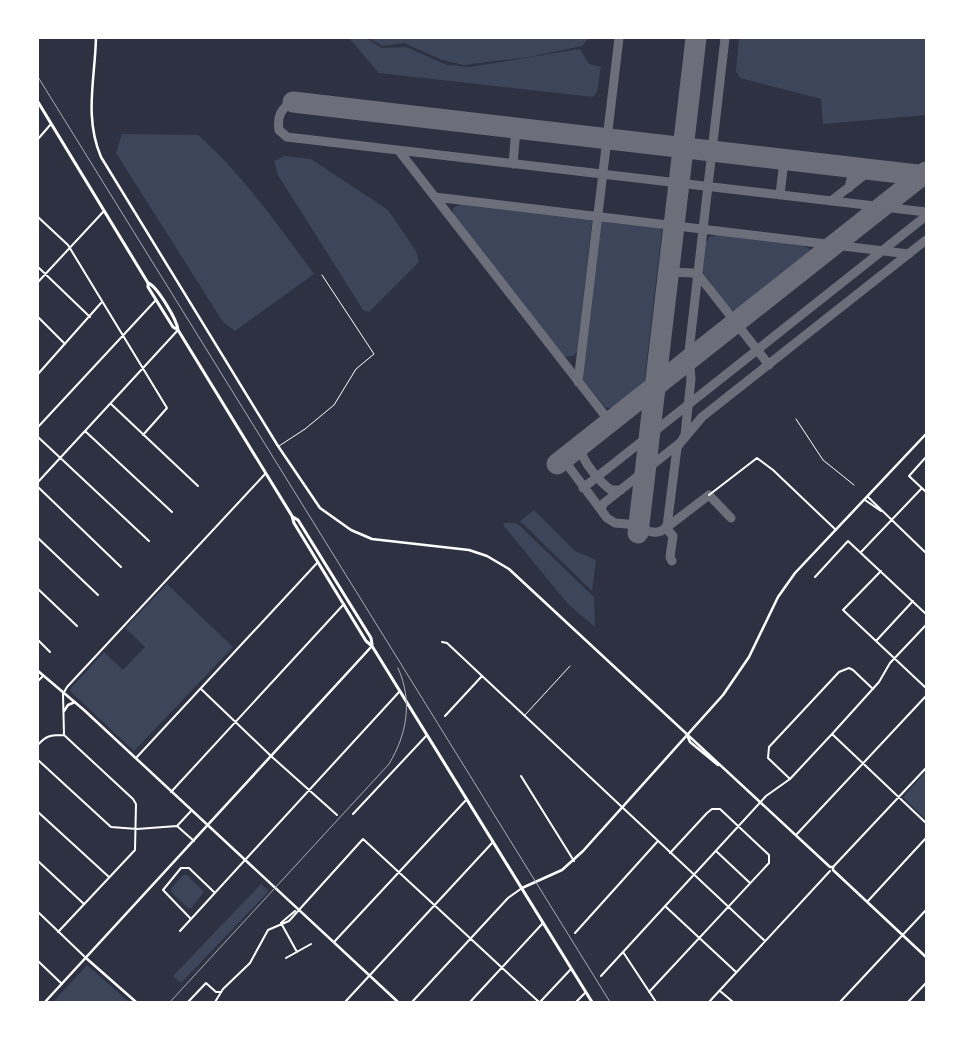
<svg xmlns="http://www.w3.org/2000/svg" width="964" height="1040" font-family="'Exo 2',sans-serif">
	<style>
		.green { fill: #3c4559 }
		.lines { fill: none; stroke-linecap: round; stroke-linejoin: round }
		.taxiway { stroke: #6c6f7a; stroke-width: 9 }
		.runway { stroke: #6c6f7a; stroke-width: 21 }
		.service { stroke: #fff; stroke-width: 1 }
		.minor { stroke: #fff; stroke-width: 2 }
		.tertiary { stroke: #fff; stroke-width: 2.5 }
		.secondary { stroke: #fff; stroke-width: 3 }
		.rail { stroke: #abadb3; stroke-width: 1 }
	</style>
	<rect width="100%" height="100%" fill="#2d3142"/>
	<!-- green -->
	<path class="green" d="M349 38H366L382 48 406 47 447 65 470 67 580 49 589 64 601 67 597 92 593 97 379 73Z
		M369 38H589L582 46 529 57 464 65 442 60 404 43 382 46Z
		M739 38H926V115L823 124 821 99 740 78 736 71Z
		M122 134 198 135C243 175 278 225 314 274L235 331 223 322 116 153Z
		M285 156 311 159 388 210 416 251 419 262 369 312 363 310 278 175 274 161Z
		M461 204 590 219 592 222 577 352 573 356 565 357 453 216V208Z
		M602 221 658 227 662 230 644 385 614 409 605 407 584 381 582 373 599 224Z
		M721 234 797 243 810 249V253L736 311 730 309 702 271 704 247 709 237Z
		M534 510 575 551 596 560 592 591 520 521Z
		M505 523H515L520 526 594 597 595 627 568 604 503 525Z
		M167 584 233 647 134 751 71 692 70 689 104 652 123 670 145 647 125 628Z
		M926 771V820L903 797Z
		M183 875H187L204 892 191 908H188L171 892V888Z
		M261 884 269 891 181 983 173 976Z
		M87 965 129 1002H53Z"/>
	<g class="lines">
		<!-- taxiway -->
		<path class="taxiway" d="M293 102C281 108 277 116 279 130L287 137 926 212
			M399 151 610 422
			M513 164 516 129
			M845 167 852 175 849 188
			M780 195 784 160
			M435 197 909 254
			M831 201 871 170
			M669 272 693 273 700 277 769 365
			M578 382 619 38
			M583 443 581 448C581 461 601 483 611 490H621
			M574 450 569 460V467L607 518 615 523 639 525
			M583 488 926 216
			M603 513 601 508 604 503 681 442 702 417 926 240
			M640 520 643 528C651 534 661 534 667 526L677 448 685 435 691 379 689 351 725 38
			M672 561 670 557 673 536 666 528 709 495 731 518"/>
		<!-- runway -->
		<path class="runway" d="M293 102 926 176
			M557 464 926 172
			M638 533 696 38"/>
		<!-- service -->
		<path class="service" d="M796 419 823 460 854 485
			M279 446 305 429 334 405 356 369 374 354 322 275
			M525 715 570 666"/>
		<!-- minor -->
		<path class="minor" d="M38 139 51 124
			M38 217 68 245 167 408 143 435
			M38 267 90 317
			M38 282 104 211
			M38 317 65 344
			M38 374 101 303
			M111 404 198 486
			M38 427 155 301
			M85 431 172 512
			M38 437 149 541
			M926 457 909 476 926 492
			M38 482 178 330
			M38 487 121 567
			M709 495 757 458 773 470 836 530
			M868 497 926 553
			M865 500 881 511
			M38 538 98 595
			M861 552 922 488
			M881 571 843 610 926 688
			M815 577 848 541 926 614
			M38 589 77 626
			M38 640 50 652
			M876 641 913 601
			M442 642 447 643 765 941
			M38 681 43 676
			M201 689 271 756 337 815
			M445 716 482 676
			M832 734 926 823
			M38 745C46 735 52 735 64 735
			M136 758 318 562
			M38 760 111 827 137 829 177 826 191 811
			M521 776 574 861
			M790 779 768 758 769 747 839 672 849 668 853 670 873 689
			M171 792 344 604
			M38 812 109 877
			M353 814 427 735
			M177 826 194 841
			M796 835 926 696
			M716 851 750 883
			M38 861 84 904
			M833 867 926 768
			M867 902 926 838
			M665 906 736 972
			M38 912 86 958
			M190 918 163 890 181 868H189L215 893
			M282 922 295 911
			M281 923 297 952
			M180 931 400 691
			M58 932 135 850 136 804 133 799 64 735 63 694 67 687 266 473
			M575 933 657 842
			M334 942 467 799
			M623 952 656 1002
			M286 958 311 944
			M38 961 62 984
			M601 976 766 796 790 779 832 734 879 682 890 663 926 625
			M720 991 733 1002
			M649 992 769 863V855L720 809H712L707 813 670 853
			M188 1002 206 983 216 992H221
			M215 1002 223 989 250 963 268 930 289 921 363 839 539 1002
			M345 1002 493 842
			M412 1002 508 898 522 888
			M470 1002 543 923
			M540 1002 571 969
			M576 1002 586 992
			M709 1002 830 871
			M840 1002 926 910
			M908 1002 926 983"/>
		<!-- tertiary -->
		<path class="tertiary" d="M96 38C95 79 84 117 101 157L278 446 320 508 351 530 372 539 469 550 487 556 509 569 830 867H833V870L926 957
			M38 671 84 710 398 1002
			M64 711 68 705 75 702
			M687 735 690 742 718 765
			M522 888 562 870 583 851 723 695 749 657 778 597 795 573 926 434
			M86 958 136 1002
			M45 1002 372 646"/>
		<!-- secondary -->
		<path class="secondary" d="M38 102 148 283V287L173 327 178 330
			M148 283C157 286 177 320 178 330L292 516 294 523 366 641 372 646 592 1002
			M293 517 298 520 371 638 372 644"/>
		<!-- rail -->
		<path class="rail" d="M38 77 610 1002
			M170 1002 389 764C407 734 413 701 398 668"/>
	</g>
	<!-- border -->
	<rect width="964" height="1040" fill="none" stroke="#ffffff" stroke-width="78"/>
</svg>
